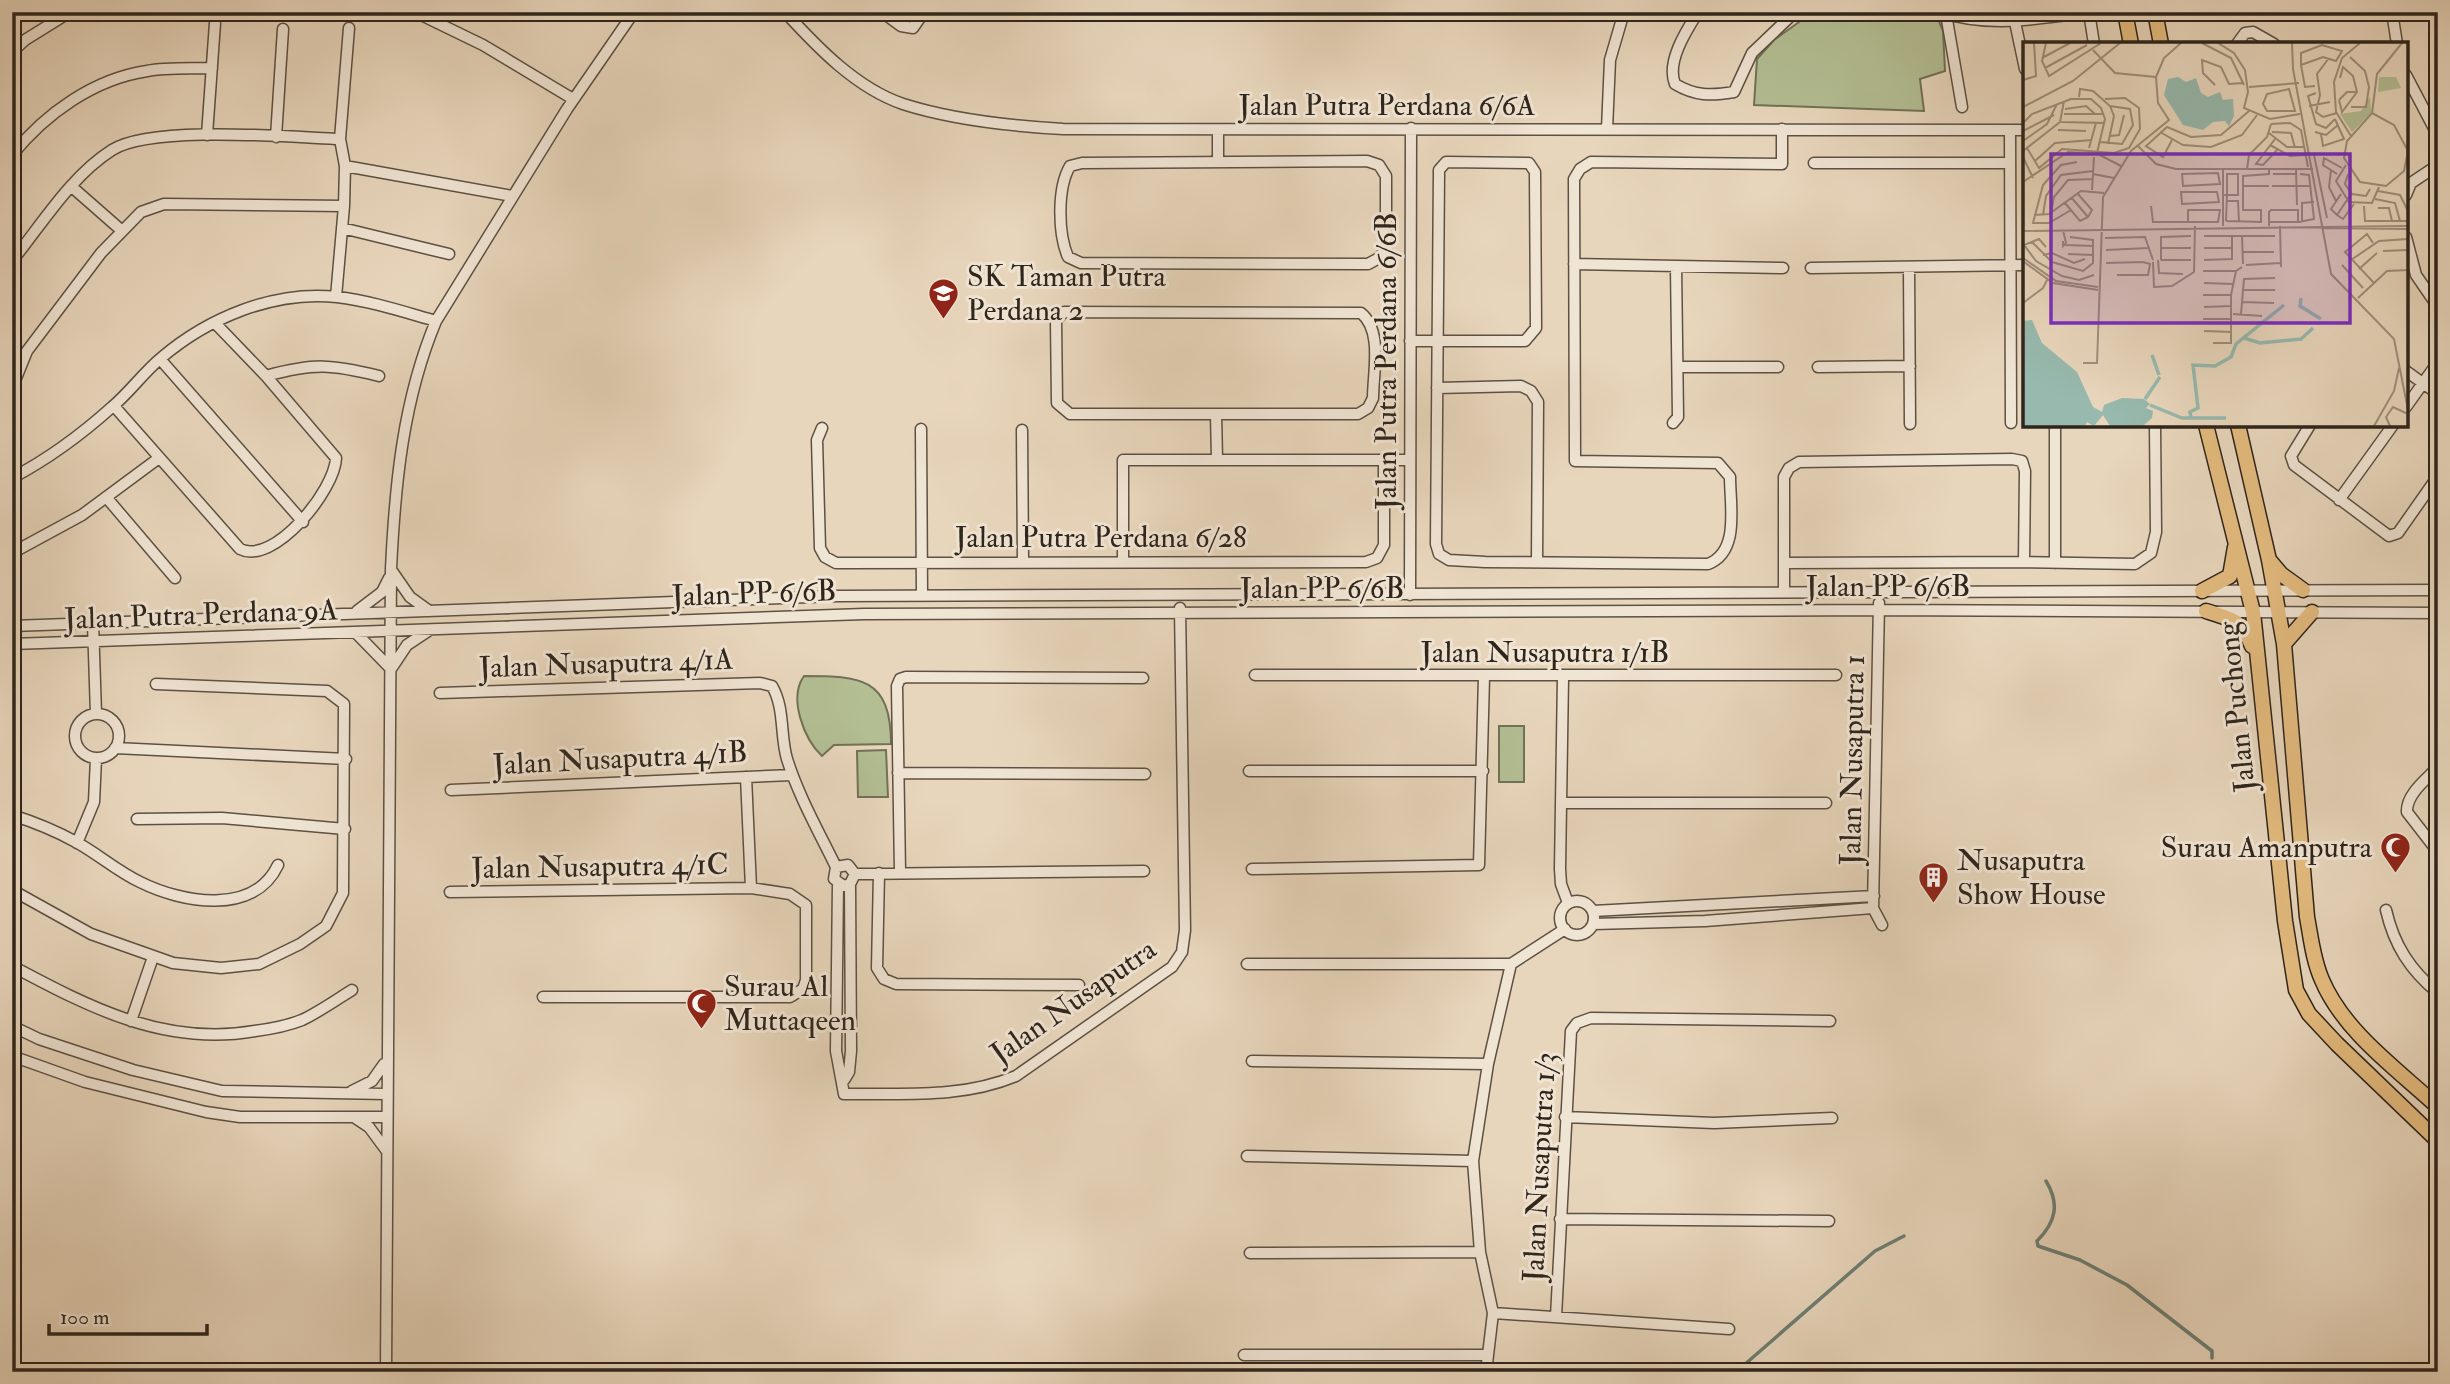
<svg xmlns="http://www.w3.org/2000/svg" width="2450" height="1384" font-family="'IM FELL Double Pica',serif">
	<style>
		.green { fill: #b3be93; stroke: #707258; stroke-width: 2 }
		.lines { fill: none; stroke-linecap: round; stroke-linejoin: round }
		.stream { stroke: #6d7e74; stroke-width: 3.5 }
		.minor-casing { stroke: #5c5144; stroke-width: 13 }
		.major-casing { stroke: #2e251c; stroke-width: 17 }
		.minor { stroke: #f0e4d3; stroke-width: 10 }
		.major { stroke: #e4bb7e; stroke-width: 14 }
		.labels { text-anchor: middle; stroke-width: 6; stroke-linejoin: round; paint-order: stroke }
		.street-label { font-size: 30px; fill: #2e251c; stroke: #f0e4d3 }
		.poi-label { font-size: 30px; fill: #2e251c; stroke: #f0e4d3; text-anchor: start }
		.inset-river { fill: none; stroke: #97b9ae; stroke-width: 3.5 }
		.inset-road { fill: none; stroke: #9e8f7c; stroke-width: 2 }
		.view { fill: #7b2cbf; fill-opacity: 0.15; stroke: #7b2cbf; stroke-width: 3.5 }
		.inset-edge { fill: none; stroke: #2e251c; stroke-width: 3.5 }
	</style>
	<rect width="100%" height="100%" fill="#e8d6bc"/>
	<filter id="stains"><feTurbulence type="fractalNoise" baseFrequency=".00286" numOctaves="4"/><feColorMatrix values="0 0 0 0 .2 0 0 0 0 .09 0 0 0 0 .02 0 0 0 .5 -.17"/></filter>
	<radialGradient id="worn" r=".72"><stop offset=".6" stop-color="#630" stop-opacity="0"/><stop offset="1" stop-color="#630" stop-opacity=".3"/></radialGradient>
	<!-- green -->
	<path class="green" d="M1813 12H1921L1938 19 1943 31 1945 71 1920 79 1924 111 1754 105 1757 59 1774 40Z
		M804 676C860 676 891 677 891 744L834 745 822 756C804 739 788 698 804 676Z
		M1499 726H1524V782H1499Z
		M886 750 888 797H858L857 751Z"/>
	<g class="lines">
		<!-- stream -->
		<path class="stream" d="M2046 1181C2060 1204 2056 1222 2037 1241L2038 1246 2080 1260 2127 1285 2212 1351V1358
			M1736 1372 1875 1251 1904 1236"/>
		<defs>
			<path id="minor" d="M415 12 483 45 573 99
				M785 12C817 47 856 88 903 104 953 120 1010 126 1063 129L2025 130
				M882 12 901 26 913 28 924 12
				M1698 12C1686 31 1666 62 1675 84 1695 96 1711 96 1734 92L1752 53 1795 12
				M1941 12C1988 28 2039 19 2088 12
				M2089 12 2094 44
				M2392 12 2397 44
				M1946 14 1962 107
				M2015 22 2025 69
				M2237 44 2245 33 2253 32 2274 44
				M12 52 25 40 70 12
				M2406 75 2438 136
				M1607 129 1610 60 1624 12
				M2010 130 2011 423
				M207 135 215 23
				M276 137 283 29
				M12 155C46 113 94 79 147 71 168 67 191 69 212 68
				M1367 161 1379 165 1386 176V249L1379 258 1368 264 1081 263 1068 257C1058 234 1057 188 1070 166L1082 163Z
				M1218 162V130
				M1814 163H2010
				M345 166 512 196
				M72 187 121 230
				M2406 195 2411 183 2432 169
				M342 228 449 254
				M2406 237 2416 275 2438 307
				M12 261C42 224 71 176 112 150 152 125 289 137 340 139
				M1574 264 1783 268
				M1909 267 1910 424
				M1811 268 2025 265
				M336 297 344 206 345 166 340 139 349 28
				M1064 312 1361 313C1383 331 1373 372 1373 398L1368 408 1358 414H1070L1057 403 1056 320Z
				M1410 341H1525L1536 328 1535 172 1529 163 1446 162 1439 170 1436 544 1439 554 1449 560 1485 562 1708 564C1740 552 1730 506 1730 477L1718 463 1575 461 1574 179 1580 169 1591 162 1782 164V129
				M160 359 303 522
				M1678 367H1778
				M1818 367 1910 366
				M2406 371 2438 394
				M266 376C314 363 331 364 379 376
				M12 388 27 351 101 253 141 212 164 204 344 206
				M1437 388 1521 386 1531 391 1538 402 1537 562
				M114 406 240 549C274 566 335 490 336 458L266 376 215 323
				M2406 407 2438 362
				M1216 414 1217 460
				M1673 423 1678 417 1676 266
				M2055 425V563
				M2310 425 2291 456 2294 465 2389 536 2398 533 2438 476
				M822 428 817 440 820 548 825 557 836 563 1366 562 1377 558 1384 545V460
				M921 429 922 596
				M1022 430 1023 562
				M12 478C48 459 82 434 112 407 130 392 143 373 161 358 208 318 274 290 337 297 371 301 404 312 436 321
				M106 497 175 578
				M2339 500 2393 425
				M12 553 82 515 159 458
				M1123 562V460H1410
				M2024 562 2135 564 2151 553 2156 532 2155 425
				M1784 563 2024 562 2025 471 2022 461 2012 459 1799 462 1789 468 1784 477V592
				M392 571 410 597 428 610
				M1410 595 1411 128
				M1879 603 1873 908 1882 925
				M357 611 382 592 389 578
				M93 623 96 714
				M12 626 838 596 2438 590
				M356 633 391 669
				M12 644 864 614 1879 610 2438 613
				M391 669 407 645 428 631
				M1255 675H1836
				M1563 677 1560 869 1561 884 1568 903
				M440 693 760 683 772 686C785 708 780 736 787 759 799 797 819 832 836 867L834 879 844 886 850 884 855 874 848 865 836 867
				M75 736a22 22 0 1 1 44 0a22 22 0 1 1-44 0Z
				M115 748 346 759
				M2438 767C2427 779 2406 794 2407 812L2438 852
				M1249 771H1483
				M898 773 1145 774
				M746 777 751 888
				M451 790 792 775
				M1562 803H1826
				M12 815C34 822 56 831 76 842 98 854 117 871 140 882 182 903 254 916 278 865
				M137 819 222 818 345 829
				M77 843 94 802 96 758
				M1252 869 1479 865 1484 677
				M900 872 897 686 900 679 906 677 1143 678
				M879 873 877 968 884 979 896 984 1079 985
				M855 874 1144 871
				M838 884 836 1051 844 1094C902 1093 961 1099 1016 1076L1172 967 1182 952 1185 930 1180 608
				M12 890 91 934 173 963 221 968 259 964 300 944 326 926 343 893 344 704 327 691 156 684
				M450 892 751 888 790 894 806 905V980L803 989 790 997H543
				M1560 918a17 17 0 1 1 34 0a17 17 0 1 1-34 0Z
				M2386 910C2394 945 2410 970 2438 993
				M1593 911 1874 896
				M1593 924 1705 921 1873 908
				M1247 964H1511
				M12 966C89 1007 165 1047 255 1031 270 1029 287 1026 302 1020 319 1012 336 1000 352 990
				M131 1021 153 957
				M12 1026 39 1039 133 1070 222 1091 386 1094
				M12 1056 85 1082 206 1112 240 1117H387
				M1252 1061 1488 1064
				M844 1080 849 1072 851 1051 850 884
				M352 1091 372 1081 384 1064
				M354 1117 369 1127 386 1150
				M1565 1117 1714 1123 1832 1118
				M1247 1156 1473 1161
				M1560 1219 1829 1221
				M1250 1253 1480 1252
				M1493 1313 1729 1329
				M1556 1317 1571 1031 1577 1023 1591 1018 1830 1021
				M1244 1355H1487
				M386 1372 391 569C395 484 403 400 436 321L567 109 634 12
				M1486 1372 1493 1313 1480 1252 1473 1161 1488 1064 1511 964 1565 929"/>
			<path id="major" d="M2125 12 2131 44
				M2155 12 2161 44
				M2206 425 2253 612 2285 921 2296 990 2309 1014 2337 1044 2438 1141
				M2238 425 2269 560 2284 644 2307 917C2311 938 2313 960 2322 980 2344 1032 2397 1069 2438 1107
				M2270 561 2281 574 2303 590
				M2202 591 2230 576 2235 547
				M2206 611C2233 620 2241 619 2252 646
				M2284 644 2312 612"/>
		</defs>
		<!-- minor casing -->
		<use href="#minor" class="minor-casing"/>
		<!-- major casing -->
		<use href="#major" class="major-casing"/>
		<!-- minor -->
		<use href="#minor" class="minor"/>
		<!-- major -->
		<use href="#major" class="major"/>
	</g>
	<!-- icons -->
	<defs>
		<symbol id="school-pin" viewBox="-11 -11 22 30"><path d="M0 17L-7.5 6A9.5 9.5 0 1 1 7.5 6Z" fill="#8f2418" stroke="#f0e4d3"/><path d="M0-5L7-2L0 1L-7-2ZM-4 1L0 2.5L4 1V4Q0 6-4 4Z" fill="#fff"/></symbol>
		<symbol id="mosque-pin" viewBox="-11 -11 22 30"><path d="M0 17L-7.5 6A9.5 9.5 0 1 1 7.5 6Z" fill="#8f2418" stroke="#f0e4d3"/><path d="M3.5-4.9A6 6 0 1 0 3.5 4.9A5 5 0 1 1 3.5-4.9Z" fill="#fff"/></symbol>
		<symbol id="building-pin" viewBox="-11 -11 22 30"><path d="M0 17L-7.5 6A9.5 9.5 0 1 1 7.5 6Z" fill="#8f2418" stroke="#f0e4d3"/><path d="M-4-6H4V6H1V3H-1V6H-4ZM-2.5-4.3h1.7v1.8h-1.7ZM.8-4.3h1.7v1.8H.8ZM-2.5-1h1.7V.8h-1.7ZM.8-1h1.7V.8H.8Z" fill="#fff"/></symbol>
	</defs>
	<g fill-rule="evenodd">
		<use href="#school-pin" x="926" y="276" width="35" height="47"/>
		<use href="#mosque-pin" x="2378" y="830" width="35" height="47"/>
		<use href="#building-pin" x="1916" y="860" width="35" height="47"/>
		<use href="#mosque-pin" x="684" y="986" width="35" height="47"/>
	</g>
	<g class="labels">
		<!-- street labels -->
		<g class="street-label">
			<text x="1387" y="115">Jalan Putra Perdana 6/6A</text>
			<text transform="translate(1386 361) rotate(-90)" y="10">Jalan Putra Perdana 6/6B</text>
			<text x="1101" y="547">Jalan Putra Perdana 6/28</text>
			<text x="1888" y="596">Jalan PP 6/6B</text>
			<text x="1322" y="598">Jalan PP 6/6B</text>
			<text transform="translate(754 593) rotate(-2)" y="10">Jalan PP 6/6B</text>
			<text transform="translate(201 614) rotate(-2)" y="10">Jalan Putra Perdana 9A</text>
			<text x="1545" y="662">Jalan Nusaputra 1/1B</text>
			<text transform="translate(606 663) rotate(-2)" y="10">Jalan Nusaputra 4/1A</text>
			<text transform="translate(2236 707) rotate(-96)" y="10">Jalan Puchong</text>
			<text transform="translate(620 758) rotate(-3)" y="10">Jalan Nusaputra 4/1B</text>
			<text transform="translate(1852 760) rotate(-89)" y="10">Jalan Nusaputra 1</text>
			<text transform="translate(600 866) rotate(-1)" y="10">Jalan Nusaputra 4/1C</text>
			<text transform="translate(1073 1001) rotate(-35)" y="10">Jalan Nusaputra</text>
			<text transform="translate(1539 1167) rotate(-87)" y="10">Jalan Nusaputra 1/3</text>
		</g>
		<!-- poi labels -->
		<g class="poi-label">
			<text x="967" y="286">SK Taman Putra<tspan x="967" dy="34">Perdana 2</tspan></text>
			<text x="2372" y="857" text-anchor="end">Surau Amanputra</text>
			<text x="1957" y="870">Nusaputra<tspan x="1957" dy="34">Show House</tspan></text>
			<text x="724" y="996">Surau Al<tspan x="724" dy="34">Muttaqeen</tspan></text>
		</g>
	</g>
	<!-- overview -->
	<g transform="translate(2023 42)">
		<rect width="385" height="385" fill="#e8d6bc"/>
		<path d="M356 35H373L378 46 355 50ZM347 55 348 71 329 90 317 72 338 69Z" fill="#b3be93"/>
		<path d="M155 35 163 40 173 36 178 51 185 55 197 50 200 58 210 57 211 74 206 84 202 79 190 80 180 88 160 83 141 53 145 37ZM9 278 19 301 54 330 70 365 79 370 81 363 99 356 121 357 127 362 123 366 130 369 129 376 120 384H87L80 373 71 384 64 380 62 384H0V279Z" fill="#97b9ae"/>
		<path class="inset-river" d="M278 256 277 264 298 277M221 296 237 301 278 297 290 286M129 313 136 333M122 357 137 335M127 363 159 376H203M168 376 167 370 175 366 170 323 192 324 208 315 213 302 261 263"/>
		<path class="inset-road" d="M23 1 19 19 26 34 78 1M179 1 208 16 221 43M195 1 211 11 222 28 225 50 221 66 247 77 277 72M269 1 270 27 308 232 371 297 385 368M70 8 92 31 133 35M327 15 342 29 346 45 343 65H328M19 16 47 1M306 16 294 32 297 53 293 70 300 75 314 71M278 23 300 15 313 19 319 9 299 3 278 11V23L282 45 292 44M22 26 64 3M0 38 13 34 11 1M192 43 180 31 179 18 198 25 206 42 220 41M226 45 276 41M266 47 272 69H244L240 62 244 52ZM293 51 285 54 293 82 303 86 312 77M56 55 57 47 70 49 87 64 91 74 85 102M316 58 319 70 334 50 330 34 320 25 317 36M316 58 324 50H334M286 64 307 60M0 65 50 39 97 1M42 67 63 64 72 72M349 71 371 83 385 109 381 129 363 144 337 140 321 116 324 99ZM349 71 354 32 379 1M41 72H81M38 80 82 81M0 81 9 72 48 57H68L78 66 82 77 74 111M248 82 267 81 278 88 285 125M35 88 63 89M0 89 31 73M137 90 160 103 188 105 219 93 234 73M249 90 268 91 272 106M292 90 303 93 315 83M246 91 264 105H281M298 92 300 104 321 97 312 77M87 94 96 93 101 73M328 94 313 70 311 40 319 16 337 1M252 97 233 122 240 123 254 108M149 98 140 115 123 104 144 85 168 95 198 93 226 69M0 99 24 82 34 62M77 100 99 102 110 83 107 67 87 64M247 103 267 114 283 113M115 104 133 122 153 127H290M4 106 16 126 39 107 91 111 106 106 117 87 116 66 102 56 82 57M66 106 73 81M0 109 37 80 41 59M291 113 304 176M0 115 10 136M12 119 32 101 69 98M323 123 313 139 326 160 349 161 356 145M224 127 226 113 244 95 248 82M273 127 274 163M308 128 306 145 313 159M70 132 91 136M159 132 195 131 197 142 160 144ZM250 132H274M314 132 300 123 301 116 319 126M325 132 322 142 329 152 343 154 347 147M0 140 45 110 75 112 98 124M220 144H246M249 144H287M69 148 71 115M355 149 377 153 385 169M158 150H194L196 160 159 162ZM318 152 308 167 314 173 320 177 331 162M200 153H215V132H204V153L203 178 204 179 238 180V168H220V134L246 132V127M48 155 65 175M352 157 372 161 377 179M204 159H215L216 180M42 161 57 179 65 175 69 168 54 151M128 164 130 180H195L197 168M341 164 342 179H385M355 166H366L369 179M48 168 26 181H10L20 143 38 123 54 120M28 171 31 155 45 138 70 137M11 173 26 172 58 149 81 151M20 173 23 154 38 133 70 129M314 173 328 152M165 180V168H198M246 180H275V168H248L246 170V184M276 180 291 177 286 133 277 132M279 180V161L291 160M200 184V127M257 184 258 225M300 186 385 187M40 188 43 201 40 204V199M0 189 385 184M181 194H252M219 194 220 222M82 196 122 195 130 218M9 200 29 220 60 229 70 221V198L47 195M350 201 344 192 322 210 351 241M42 203 70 204M23 205 16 197 1 203 13 219 39 234 56 238 71 233M138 206H168M181 206H209M83 208 125 206M360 209 385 208M219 210H251M45 212 70 213M20 213 29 211 51 221 62 217M0 216 33 239 75 245M135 218 136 231 160 232M138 218V195L168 194M138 218H168M181 218 209 217V195M328 218 356 199 385 197M1 220 30 241 75 248M130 220 131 245 149 244 171 230 172 184M83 221 120 220M223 223 257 221M319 223 340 246M336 227 354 211M180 229H213M94 233H125L127 222 120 220M181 241 210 242M219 248H252M180 253H208M335 256 364 229 385 228M219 260 251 261M0 261 20 246 25 236M181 265 209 264M210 272 239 274M218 272 221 237 252 236M180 277H209M181 289 209 290M190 301H208V253L213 229 219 225M60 321H74L80 155 108 109 146 78 135 61 133 35 141 16 158 1M351 384 371 349 376 326M367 384 363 375 370 365 385 372"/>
		<path class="view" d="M28 112H327V281H28Z"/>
		<rect width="385" height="385" class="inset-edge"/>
	</g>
	<!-- margin -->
	<rect width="2450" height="1384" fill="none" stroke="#e8d6bc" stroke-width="42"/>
	<rect x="14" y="14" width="2422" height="1356" fill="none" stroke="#2e251c" stroke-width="3.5"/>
	<rect x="21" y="21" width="2408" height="1342" fill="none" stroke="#2e251c" stroke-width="2"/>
	<!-- scale -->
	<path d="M49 1324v10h158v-10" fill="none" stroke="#2e251c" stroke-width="3.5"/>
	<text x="60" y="1324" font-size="21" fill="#2e251c" stroke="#f0e4d3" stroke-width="5" paint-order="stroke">100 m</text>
	<rect width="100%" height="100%" filter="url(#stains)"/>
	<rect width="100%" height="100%" fill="url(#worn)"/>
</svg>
